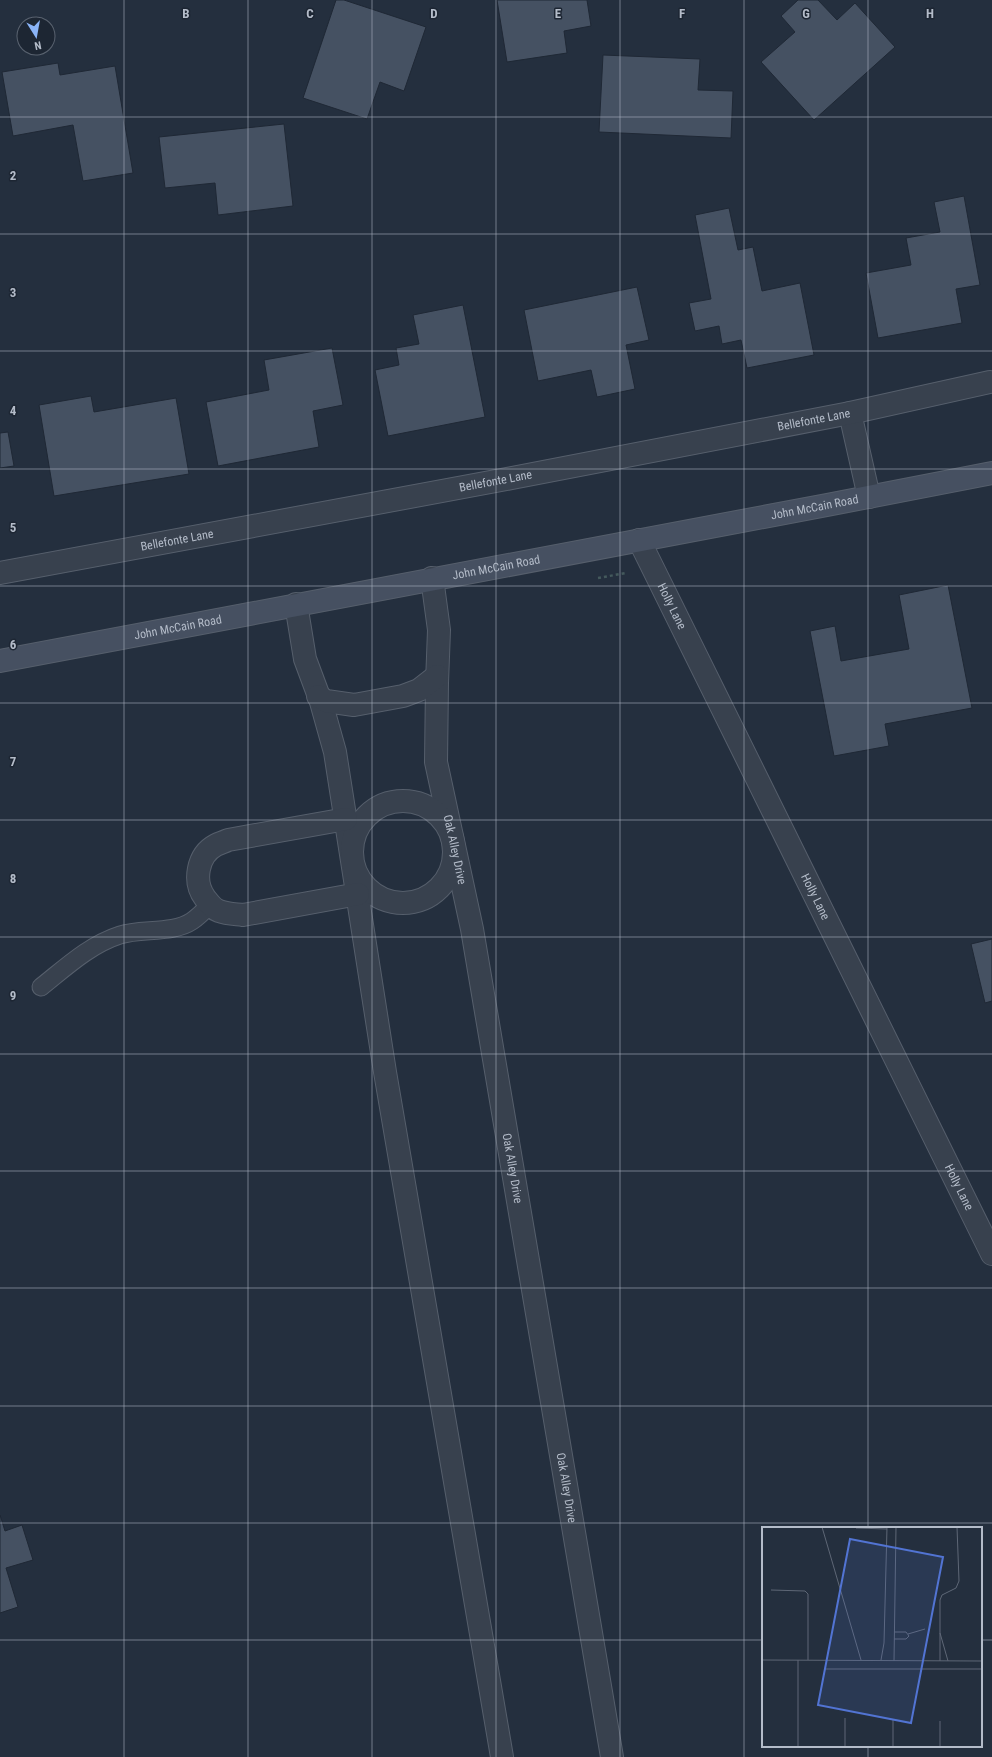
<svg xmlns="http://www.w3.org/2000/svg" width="992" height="1757" font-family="'Roboto Condensed',sans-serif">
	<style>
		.building { fill: #455162; stroke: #1f2835 }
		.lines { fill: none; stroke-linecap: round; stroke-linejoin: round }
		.service-casing { stroke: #565f6c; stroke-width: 19 }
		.minor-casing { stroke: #565f6c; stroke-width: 24 }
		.secondary-casing { stroke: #565f6c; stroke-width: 24 }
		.path { stroke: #44595c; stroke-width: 2.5; stroke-dasharray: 3 3; stroke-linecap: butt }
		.service { stroke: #38414e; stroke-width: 17 }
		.minor { stroke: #38414e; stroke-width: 22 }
		.secondary { stroke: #465061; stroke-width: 22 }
		.grid { fill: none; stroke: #b4bcc9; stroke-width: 1; stroke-opacity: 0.55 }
		.labels { text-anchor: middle; stroke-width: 3; stroke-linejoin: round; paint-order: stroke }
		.street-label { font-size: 12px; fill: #b4bcc9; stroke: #1d2633 }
		.inset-road { fill: none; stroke: #5e6776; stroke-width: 1 }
		.view { fill: #5274d3; fill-opacity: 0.15; stroke: #5274d3; stroke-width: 2 }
		.inset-edge { fill: none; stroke: #b4bcc9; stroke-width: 2 }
		.grid-label { font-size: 13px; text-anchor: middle; font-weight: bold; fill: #b4bcc9; stroke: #1d2633; stroke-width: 3; stroke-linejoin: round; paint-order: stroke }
	</style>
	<rect width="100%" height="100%" fill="#242f3e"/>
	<!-- building -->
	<path class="building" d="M336 0H344L426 27 404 91 380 82 367 119 303 98Z
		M497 0H587L591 26 564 31 567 53 507 62Z
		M798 0H818L837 20 855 3 895 47 814 120 761 62 795 32 781 16Z
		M603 55 700 59 698 90 733 91 731 138 599 132Z
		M58 63 60 75 115 66 133 173 83 181 73 125 13 136 2 72Z
		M284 124 293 206 218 215 215 183 165 188 159 137Z
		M964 196 980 285 956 289 962 323 878 338 866 273 911 265 906 238 940 232 934 202Z
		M729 208 738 250 753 247 762 291 800 283 814 355 747 368 741 340 722 344 719 326 695 331 689 303 711 299 695 215Z
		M637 287 649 340 626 345 635 389 597 397 591 370 538 381 524 310Z
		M463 305 485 417 388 436 375 370 399 365 396 348 419 344 413 315Z
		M332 348 343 405 313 411 319 447 218 466 206 402 269 390 264 360Z
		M91 396 94 412 176 398 189 474 54 496 39 405Z
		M8 432 14 466 0 468V433Z
		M948 585 972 708 885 724 889 746 834 756 810 631 835 626 841 661 909 649 899 595Z
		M992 939V1001L985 1003 971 944Z
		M0 1515 5 1531 22 1525 33 1560 6 1568 18 1607 0 1613Z"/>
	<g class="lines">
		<defs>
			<path id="service" d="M41 987C65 968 89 945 120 935 141 928 173 934 192 921 198 917 204 911 210 905"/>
			<g id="minor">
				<path d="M850 413 869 497"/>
				<path id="s1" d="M639 540 992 1254"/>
				<path id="s2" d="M0 573 512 478 850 413 990 382"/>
				<path id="s3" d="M432 578 439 630 437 683 436 762 472 929 612 1757"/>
				<path d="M296 604 305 659 321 702 335 752 385 1072 502 1757"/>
				<path d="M318 696 326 701 354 705 403 696 419 690 437 676"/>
				<circle cx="403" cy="852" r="51"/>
				<path d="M346 819 228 840C224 842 220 843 216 845 197 855 193 882 205 898 209 903 213 909 219 911 227 914 235 914 243 915L358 894"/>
			</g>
			<g id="secondary">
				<path id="s4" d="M0 661 827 505 992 473"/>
			</g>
		</defs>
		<!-- service casing -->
		<use href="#service" class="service-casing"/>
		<!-- minor casing -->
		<use href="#minor" class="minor-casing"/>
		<!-- secondary casing -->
		<use href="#secondary" class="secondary-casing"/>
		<!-- path -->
		<path class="path" d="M598 578 626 573"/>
		<!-- service -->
		<use href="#service" class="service"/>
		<!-- minor -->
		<use href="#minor" class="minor"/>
		<!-- secondary -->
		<use href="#secondary" class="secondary"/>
	</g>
	<!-- grid -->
	<path class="grid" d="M124 0V1757M248 0V1757M372 0V1757M496 0V1757M620 0V1757M744 0V1757M868 0V1528M0 117H992M0 234H992M0 351H992M0 469H992M0 586H992M0 703H992M0 820H992M0 937H992M0 1054H992M0 1171H992M0 1288H992M0 1406H992M0 1523H992M0 1640H763M981 1640H992M868 1746V1757"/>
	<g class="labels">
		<!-- street labels -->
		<g class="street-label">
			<text dy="4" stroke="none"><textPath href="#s2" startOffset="828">Bellefonte Lane</textPath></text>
			<text dy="4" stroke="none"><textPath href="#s2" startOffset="504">Bellefonte Lane</textPath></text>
			<text dy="4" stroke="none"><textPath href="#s4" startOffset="829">John McCain Road</textPath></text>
			<text dy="4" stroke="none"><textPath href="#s2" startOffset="180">Bellefonte Lane</textPath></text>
			<text dy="4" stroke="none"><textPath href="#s4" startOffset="505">John McCain Road</textPath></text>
			<text dy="4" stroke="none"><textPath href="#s1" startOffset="74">Holly Lane</textPath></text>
			<text dy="4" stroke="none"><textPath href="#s4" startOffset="181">John McCain Road</textPath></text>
			<text dy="4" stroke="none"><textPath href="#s3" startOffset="274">Oak Alley Drive</textPath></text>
			<text dy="4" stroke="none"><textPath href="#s1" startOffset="398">Holly Lane</textPath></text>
			<text dy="4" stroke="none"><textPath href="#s3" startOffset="598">Oak Alley Drive</textPath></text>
			<text dy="4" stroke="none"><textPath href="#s1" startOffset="722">Holly Lane</textPath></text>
			<text dy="4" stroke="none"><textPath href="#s3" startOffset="922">Oak Alley Drive</textPath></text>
		</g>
	</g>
	<!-- overview -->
	<g transform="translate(762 1527)">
		<rect width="220" height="220" fill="#242f3e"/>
		<path class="inset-road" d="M60 0 99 133M94 1 125 2M9 63 43 64 46 67V133M178 106 186 134M146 107 163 102M132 112H144L147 109 144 105H132M0 133 220 134M36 133V220M119 133 122 116 125 0M132 134 134 0M178 134V73L180 68 194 61 197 54 195 0M63 142H220M178 194V220M83 220V191M131 220V193"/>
		<path class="view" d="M88 12 181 30 149 196 56 178Z"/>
		<rect width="220" height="220" class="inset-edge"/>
	</g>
	<g class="grid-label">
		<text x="186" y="18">B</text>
		<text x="310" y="18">C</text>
		<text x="434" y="18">D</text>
		<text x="558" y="18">E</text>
		<text x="682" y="18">F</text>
		<text x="806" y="18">G</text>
		<text x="930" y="18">H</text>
		<text x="13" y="180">2</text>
		<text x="13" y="297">3</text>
		<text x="13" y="415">4</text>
		<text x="13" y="532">5</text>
		<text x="13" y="649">6</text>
		<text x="13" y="766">7</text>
		<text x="13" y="883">8</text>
		<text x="13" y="1000">9</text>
	</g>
	<!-- north arrow -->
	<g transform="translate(36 36) rotate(169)"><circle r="19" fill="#1d2633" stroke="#59626f"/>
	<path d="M0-3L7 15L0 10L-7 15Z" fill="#8ab4f8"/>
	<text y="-6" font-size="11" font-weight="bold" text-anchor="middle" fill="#b4bcc9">N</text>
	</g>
</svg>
